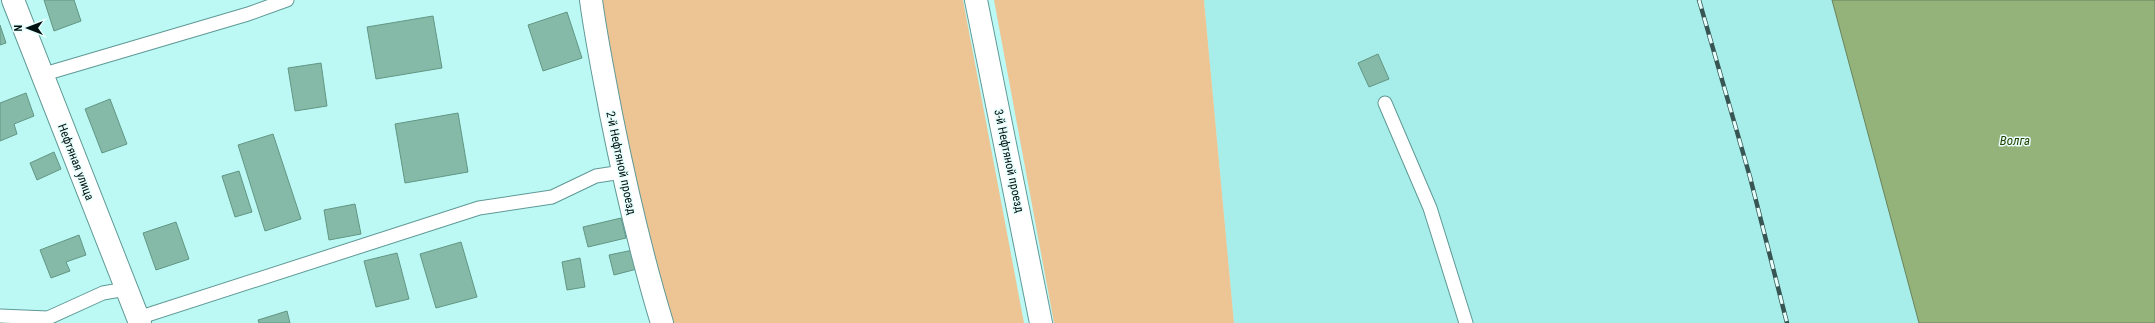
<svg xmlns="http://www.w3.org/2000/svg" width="2155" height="323" font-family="'Roboto Condensed',sans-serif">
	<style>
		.built { fill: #a7eeea }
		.green { fill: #edc494 }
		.water { fill: #94b37a; stroke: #68825a }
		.building { fill: #86baa8; stroke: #629684 }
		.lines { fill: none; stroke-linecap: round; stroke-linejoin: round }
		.service-casing { stroke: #5f9996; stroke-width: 15 }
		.minor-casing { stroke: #5f9996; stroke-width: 24 }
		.service { stroke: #fff; stroke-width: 13 }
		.minor { stroke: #fff; stroke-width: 22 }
		.rail-casing { stroke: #375553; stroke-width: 4.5 }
		.rail { stroke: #e6fefc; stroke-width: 3; stroke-dasharray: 9; stroke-linecap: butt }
		.labels { text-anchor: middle; stroke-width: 3; stroke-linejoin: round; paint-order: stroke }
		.street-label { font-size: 12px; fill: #001110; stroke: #e6fefc }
		.water-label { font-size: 13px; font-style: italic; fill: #274201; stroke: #e6fefc }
	</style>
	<rect width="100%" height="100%" fill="#bcf9f5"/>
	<!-- built -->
	<path class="built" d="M1204 0H1832L1919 323H1234Z"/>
	<!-- green -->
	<path class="green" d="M585 0H963L1024 323H657Z
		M994 0H1204L1234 323H1054Z"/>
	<!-- water -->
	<path class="water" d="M1832 0H2155V323H1919Z"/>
	<!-- building -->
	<path class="building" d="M44 0H74L81 21 54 31Z
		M567 12 582 58 543 71 528 25Z
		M433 16 442 68 376 79 367 27Z
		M0 25 6 43 0 45Z
		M1378 54 1389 79 1369 87 1358 63Z
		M321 63 327 106 295 111 288 68Z
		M26 93 34 116 14 124 17 134 0 141V103Z
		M110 99 127 144 102 153 85 109Z
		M458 113 468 172 405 183 395 124Z
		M273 134 301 219 265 231 238 145Z
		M54 152 61 169 37 180 30 163Z
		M239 171 252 212 235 217 222 176Z
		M355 204 361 234 329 240 324 210Z
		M621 218 626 238 588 247 583 227Z
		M176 222 189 259 156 270 143 233Z
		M79 235 86 255 66 262 70 271 51 278 40 250Z
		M461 242 477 297 436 308 420 254Z
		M633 250 637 269 614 275 609 255Z
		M397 253 409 299 376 307 364 261Z
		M580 258 585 287 567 290 562 262Z
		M287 311 290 323H259L258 320Z"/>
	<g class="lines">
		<defs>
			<path id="service" d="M41 75 248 14 287 0
				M1385 103 1430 208 1466 323
				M0 316 48 318 103 293 126 289
				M138 318 479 208 552 197 596 176 622 172"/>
			<path id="minor" d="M13 0 140 323
				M591 0C596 38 604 76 611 114 625 184 641 254 662 323
				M976 0 1041 323"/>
		</defs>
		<!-- service casing -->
		<use href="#service" class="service-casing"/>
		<!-- minor casing -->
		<use href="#minor" class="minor-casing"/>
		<!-- service -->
		<use href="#service" class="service"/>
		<!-- minor -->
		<use href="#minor" class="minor"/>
		<defs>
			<path id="rail" d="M1699 0 1750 177 1787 323"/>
		</defs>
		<!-- rail casing -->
		<use href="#rail" class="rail-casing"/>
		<!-- rail -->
		<use href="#rail" class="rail"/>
	</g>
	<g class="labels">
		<!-- street labels -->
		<g class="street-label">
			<text transform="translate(1009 161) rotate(78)" y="4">3-й Нефтяной проезд</text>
			<text transform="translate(76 162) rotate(69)" y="4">Нефтяная улица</text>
			<text transform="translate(621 163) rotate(78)" y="4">2-й Нефтяной проезд</text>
		</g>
		<!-- water labels -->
		<g class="water-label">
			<text x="2015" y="145">Волга</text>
		</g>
	</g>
	<!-- north arrow -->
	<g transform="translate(28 28) rotate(270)" stroke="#e6fefc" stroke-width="3" paint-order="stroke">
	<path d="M0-3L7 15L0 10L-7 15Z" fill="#001110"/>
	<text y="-6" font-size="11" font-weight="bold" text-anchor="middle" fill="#001110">N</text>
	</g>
</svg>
